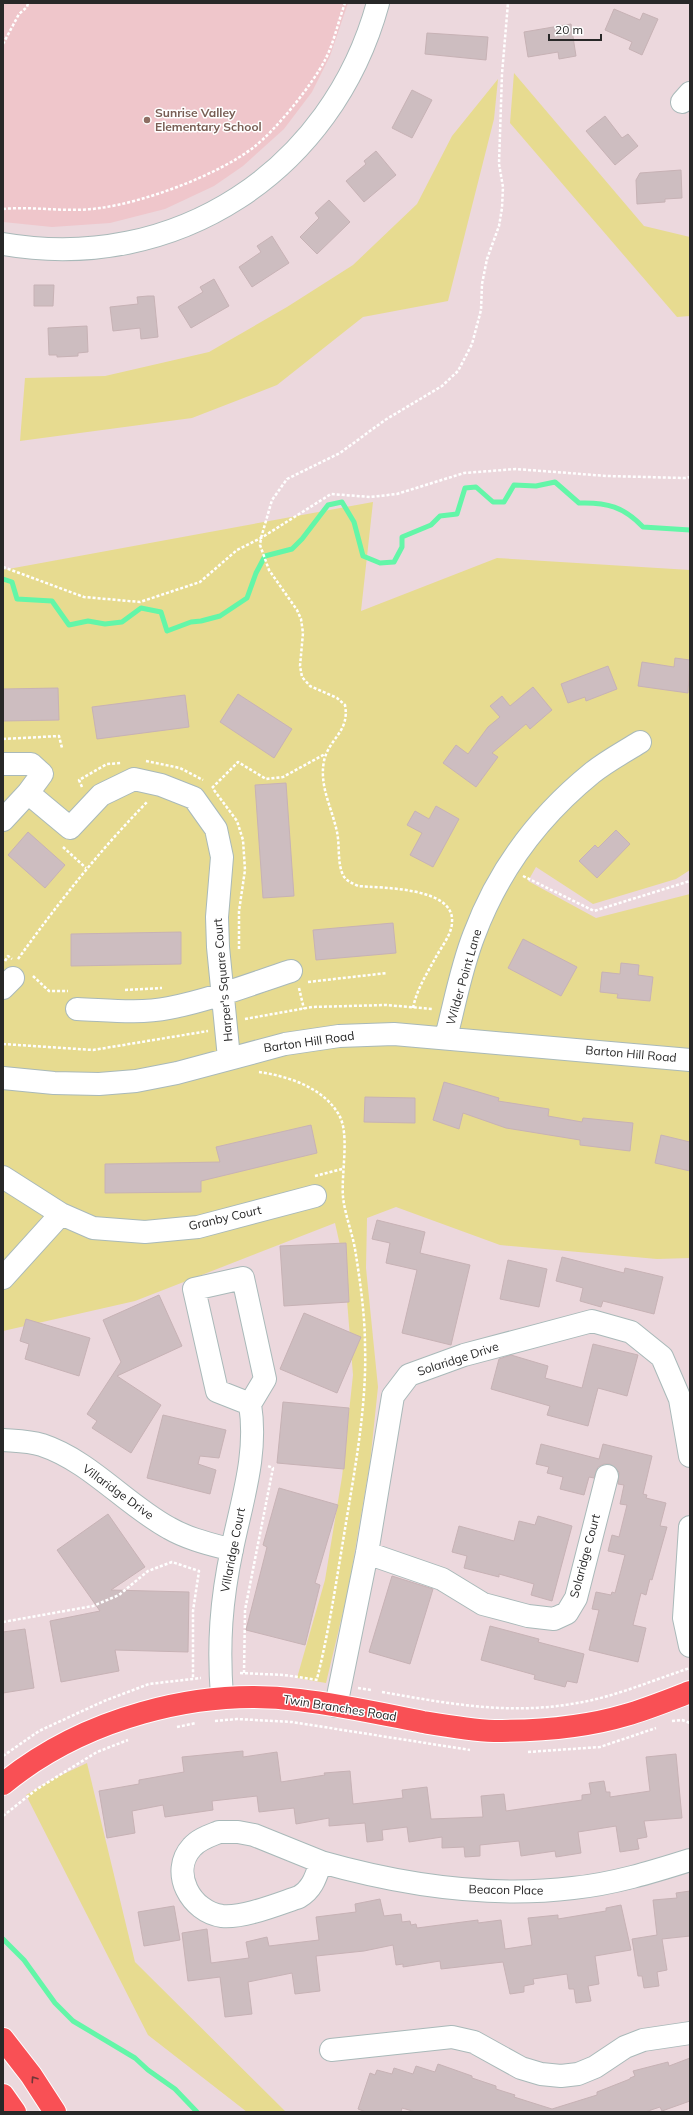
<svg xmlns="http://www.w3.org/2000/svg" width="693" height="2115" font-family="Mulish,sans-serif">
	<style>
		.education { fill: #efc6cb }
		.green { fill: #e7db90 }
		.lines { fill: none; stroke-linecap: round; stroke-linejoin: round }
		.stream { stroke: #63f6a8; stroke-width: 5 }
		.building { fill: #cdbdc0; stroke: #c7b2b5 }
		.minor-casing { stroke: #a9b9b9; stroke-width: 24 }
		.major-casing { stroke: #fff; stroke-width: 24 }
		.path { stroke: #fff; stroke-width: 2.5; stroke-dasharray: 3 2; stroke-linecap: butt }
		.minor { stroke: #fff; stroke-width: 22 }
		.major { stroke: #f95055; stroke-width: 22 }
		.oneway { stroke: #713638 }
		.education-dot { fill: #8d6e63; stroke: #fff; stroke-width: 1.5 }
		.labels { text-anchor: middle; stroke-width: 3; stroke-linejoin: round; paint-order: stroke }
		.education-label { font-size: 12px; font-weight: bold; fill: #785e54; stroke: #fff; text-anchor: start }
		.street-label { font-size: 12px; fill: #282828; stroke: #fff }
	</style>
	<rect width="100%" height="100%" fill="#ecd8dd"/>
	<!-- education -->
	<path class="education" d="M3 3H348L330 56 312 92 284 129 243 166 214 186 165 209 110 223 52 227 3 222Z"/>
	<!-- green -->
	<path class="green" d="M514 73 644 226 690 237V316L677 317 510 123Z
		M498 79 494 119 448 301 363 317 277 385 192 418 20 441 25 378 105 376 209 352 287 307 353 265 417 204 452 136Z
		M373 502 361 611 497 558 690 570V870L676 879 593 904 536 867 528 881 596 918 690 894V1258L657 1259 500 1245 396 1207 367 1218 366 1268 378 1387 370 1463 348 1591 326 1683 297 1678 325 1580 342 1477 353 1375 344 1263 335 1223 135 1301 3 1331V570Z
		M87 1763 135 1962 286 2112H247L148 2035 26 1795 55 1778Z"/>
	<g class="lines">
		<!-- stream -->
		<path class="stream" d="M3 579 12 582 17 599 52 601 69 625 88 621 105 624 122 622 141 608 161 612 167 631 191 622 201 621 220 616 247 598 256 573 265 556 292 549 302 539 328 505 342 502 354 522 363 556 380 563 394 562 402 547V537L431 525 440 516 457 514 465 488 476 487 493 502H504L514 485 536 486 555 482 579 503C607 502 624 507 643 527L690 530
			M3 1939 24 1960 55 2003 73 2021 135 2058 148 2070 175 2089 197 2112"/>
	</g>
	<!-- building -->
	<path class="building" d="M614 9 640 20 643 13 658 19 642 55 629 49 632 42 605 30Z
		M571 24 576 56 559 59 558 52 528 57 524 32Z
		M427 33 488 37 486 60 425 54Z
		M412 90 432 100 412 138 392 128Z
		M605 116 622 138 628 134 638 146 615 165 586 131Z
		M376 151 396 175 364 202 346 181 366 164 364 161Z
		M681 170 682 198 665 199V202L637 204 636 180 640 173Z
		M329 200 350 222 317 254 300 237 319 218 315 213Z
		M272 236 289 263 252 287 239 267 261 252 257 246Z
		M214 279 229 306 191 328 178 307 203 292 200 287Z
		M34 285H54L53 306H34Z
		M148 296H154L158 337 141 339 140 328 113 331 110 307 138 304 137 297Z
		M87 326 88 352 78 353V356L57 357V355H49L48 328Z
		M675 658 690 660 688 693 638 686 642 662 674 667Z
		M608 666 617 689 586 701 585 697 568 703 561 684Z
		M533 687 552 710 530 729 526 724 492 753 498 757 476 787 443 763 456 745 468 754 488 727 500 717 490 706 502 696 510 706Z
		M58 688 59 720 3 721V689Z
		M238 694 292 729 274 758 220 722Z
		M185 695 189 727 97 739 92 707Z
		M286 783 294 896 263 898 255 785Z
		M436 806 459 819 433 867 410 855 422 833 407 825 415 811 429 819Z
		M616 830 630 844 597 878 579 861 595 845 598 848Z
		M28 832 65 865 45 888 8 855Z
		M393 923 396 953 316 960 313 930Z
		M181 932V964L71 966V934Z
		M523 939 577 967 561 996 508 968Z
		M621 963 639 965 638 975 653 977 650 1001 617 998 618 994 600 992 602 972 620 974Z
		M444 1082 499 1098 498 1101 549 1109 548 1116 582 1122 583 1118 633 1123 630 1151 580 1145V1140L506 1128 463 1113 459 1129 433 1120Z
		M365 1097 415 1098V1123L364 1122Z
		M311 1125 317 1153 201 1181V1192L105 1193V1164L220 1162 216 1147Z
		M661 1135 690 1142V1171L655 1163Z
		M377 1220 425 1232 420 1253 470 1265 451 1345 402 1333 417 1270 386 1263 390 1243 372 1239Z
		M346 1243 349 1302 284 1306 280 1246Z
		M562 1257 624 1273 625 1268 663 1277 654 1314 603 1301 601 1307 580 1301 583 1288 556 1281Z
		M508 1260 547 1269 539 1307 500 1299Z
		M159 1295 182 1346 117 1376 161 1405 131 1453 92 1428 97 1421 87 1414 121 1362 103 1320Z
		M304 1313 361 1337 337 1393 280 1369Z
		M26 1319 90 1338 79 1376 25 1359 29 1344 20 1341Z
		M593 1344 638 1355 627 1396 598 1388 588 1426 547 1415 550 1406 491 1389 499 1359 511 1355 548 1366 545 1378 582 1388Z
		M283 1402 349 1408 344 1469 277 1463Z
		M163 1415 226 1430 219 1458 200 1456 198 1464 216 1470 210 1494 147 1478Z
		M541 1444 599 1459 603 1444 652 1456 643 1494 647 1495 646 1498 666 1503 660 1526 667 1527 652 1580 650 1579 646 1595 641 1593 633 1625 646 1628 638 1662 589 1650 599 1610 592 1609 596 1592 611 1595 612 1592 615 1593 625 1555 608 1551 612 1535 619 1537 627 1505 620 1504 624 1485 618 1484 619 1472 610 1464H604L598 1467 594 1478 589 1477 584 1495 560 1489 563 1477 547 1473 549 1467 536 1464Z
		M279 1488 338 1505 315 1583 320 1585 305 1645 246 1630 267 1547 263 1545Z
		M108 1514 145 1567 111 1590 189 1592 188 1652 115 1650 119 1671 61 1682 50 1621 100 1611 57 1550Z
		M538 1516 572 1526 552 1601 531 1595 534 1584 499 1574V1577L464 1568 467 1556 452 1552 459 1526 514 1541 519 1521 535 1525Z
		M392 1576 433 1589 410 1664 369 1652Z
		M490 1626 539 1639 538 1642 584 1654 577 1683 567 1681 565 1687 534 1679 535 1675 481 1660Z
		M25 1629 34 1688 3 1693V1632Z
		M243 1751V1757L277 1752 281 1782 325 1775 324 1773 350 1771 353 1804 403 1798 402 1790 427 1787 431 1819 483 1817 481 1796 504 1794 506 1811 582 1800V1795L591 1794 589 1783 604 1781 606 1792H610V1797L650 1791 646 1757 676 1754 682 1818 644 1821 647 1837 637 1839 639 1849 620 1852 616 1826 578 1832 581 1853 556 1857 555 1851 521 1856 519 1841 480 1845V1856L465 1857 464 1847 442 1848V1837L409 1842 407 1827 382 1830 383 1840 367 1842 365 1823 329 1826V1818L296 1824 294 1808 259 1812 257 1796 212 1801 213 1810 165 1817 163 1805 132 1811 135 1833 107 1838 99 1791 139 1784V1780L184 1772 182 1757Z
		M690 1891V1936L662 1939 667 1970 657 1972 659 1986 644 1988 642 1976H638L632 1939 657 1935 653 1900 677 1898 676 1893Z
		M380 1899 384 1916 401 1914 402 1922 410 1921 411 1925 416 1924 417 1928 478 1920V1923L501 1920 505 1949 532 1945 528 1918 558 1915V1919L606 1911V1908L621 1905 631 1950 595 1956 599 1984 588 1986 591 2001 576 2003 574 1989H569L567 1974 533 1979 534 1984 524 1986V1992L510 1994 503 1962 441 1969 440 1961 403 1967V1964L396 1965 393 1945 364 1951 316 1956 320 1991 295 1994 292 1973 248 1982 252 2014 225 2017 220 1977 188 1981 182 1933 207 1929 211 1963 249 1958 246 1942 267 1937 269 1946 319 1940 316 1917 356 1912 355 1904Z
		M174 1906 180 1940 144 1946 138 1912Z
		M690 2058V2101L662 2111 660 2107 645 2112H416L402 2108 401 2112H366L358 2109 370 2073 375 2075 377 2070 392 2074 394 2068 413 2074 416 2066 435 2072 438 2064 472 2076V2078L496 2086V2089L515 2095 514 2097 552 2109 597 2095V2092L630 2079V2078L635 2076 633 2071 668 2062 669 2066Z"/>
	<g class="lines">
		<defs>
			<path id="minor" d="M682 102 690 93
				M3 244C176 274 332 171 378 3
				M3 764H31L42 774 28 793 3 820
				M28 793 70 828 101 795 134 779 161 785 194 798 216 829 222 857 217 917 218 947 229 1058
				M3 988 13 978
				M77 1009C107 1010 139 1014 169 1008 210 1000 251 984 291 971
				M446 1037C455 1003 461 968 474 935 498 871 539 816 592 773 607 761 624 752 640 742
				M3 1078 54 1083 99 1084 136 1081 177 1073 285 1044 339 1036 394 1034 690 1060
				M3 1177 61 1214 93 1228 145 1232 198 1227 315 1196
				M3 1278 61 1214
				M243 1278 265 1379 250 1404 217 1391 194 1289Z
				M3 1440C16 1441 29 1441 42 1445 90 1461 125 1504 169 1528 188 1539 210 1544 232 1550
				M690 1527 684 1618 690 1646
				M367 1553 442 1579 483 1604 528 1616 554 1619 567 1613 576 1598 607 1476
				M222 1697C218 1644 221 1601 232 1549 242 1500 258 1454 250 1404
				M336 1706 367 1553 393 1396 409 1375 464 1355 592 1321 631 1332 662 1357 680 1399 690 1456
				M219 1832H238L254 1835 321 1862C316 1876 313 1889 299 1897 278 1904 244 1918 222 1916 191 1912 169 1872 192 1847 199 1839 209 1836 219 1832Z
				M321 1862C402 1885 489 1898 573 1888 613 1884 652 1872 690 1860
				M331 2050 452 2037 474 2042 521 2068 541 2074 561 2076 578 2074 595 2067 625 2047 643 2040 690 2033"/>
			<path id="major" d="M3 1784C82 1719 198 1687 299 1700 341 1705 382 1714 423 1722 447 1726 470 1730 494 1731 539 1731 583 1728 626 1715 647 1709 669 1700 690 1692
				M3 2039 31 2075 55 2112
				M3 2095 15 2112"/>
		</defs>
		<!-- minor casing -->
		<use href="#minor" class="minor-casing"/>
		<!-- major casing -->
		<use href="#major" class="major-casing"/>
		<!-- path -->
		<path class="path" d="M3 44 19 14 27 7 28 3
			M3 209C35 206 68 213 100 208 145 202 218 175 254 147 276 130 312 85 325 60 334 43 338 22 345 3
			M3 567 84 597 140 602 200 582 237 550 261 538 331 494 370 497 397 494 464 473 516 469 607 476 685 478 690 477
			M3 739 59 736 62 748
			M146 761 180 768 203 780
			M82 787 79 780 107 764 121 763
			M212 788 238 762 266 779 283 777 325 754
			M214 790 237 821 243 840 245 870 239 911V949
			M63 847 86 868
			M523 876 594 911 690 881
			M18 959C59 902 99 851 148 801
			M5 961 8 956 12 959
			M33 976 49 991H68
			M308 982 387 973
			M299 988 304 1009
			M125 990 162 988
			M413 1008C417 988 428 972 437 955 443 945 452 933 452 922 455 887 381 888 358 886 352 883 346 881 343 875 337 862 340 846 337 832 332 808 319 786 324 761 329 738 350 732 345 705L337 698 310 686 302 677 300 666 303 633 301 619 297 610 269 570 260 545 261 538 272 500 287 479 340 453 385 420 442 386 458 371 472 344 481 310 482 284 487 259 499 226 502 208 503 187 499 164 502 74 508 3
			M245 1019 312 1007 386 1005 433 1009
			M3 1044 93 1050 208 1031
			M259 1072C288 1076 324 1088 339 1115 350 1134 341 1173 343 1197 345 1215 352 1232 355 1249 360 1280 365 1315 365 1346 367 1408 354 1473 344 1535 336 1583 329 1631 317 1679
			M315 1176 342 1169
			M3 1622 93 1606 119 1595 148 1571 172 1562 199 1571 193 1611V1679
			M240 1673 284 1675 318 1680
			M244 1673 245 1610 273 1468 268 1466
			M358 1688 371 1690
			M382 1692C445 1703 507 1715 571 1704 613 1698 650 1681 690 1668
			M215 1721 237 1719 292 1722 470 1750
			M672 1721 682 1720 690 1723
			M177 1727 196 1723
			M528 1752 600 1747 656 1728
			M3 1756 39 1731 104 1701 149 1684 201 1678
			M3 1816 37 1789 97 1752 128 1740"/>
		<!-- minor -->
		<use href="#minor" class="minor"/>
		<!-- major -->
		<use href="#major" class="major"/>
	</g>
	<!-- one-way arrows -->
	<defs><path id="oneway-chevron" d="M-2-3.5L2.5 0L-2 3.5" fill="none" stroke-width="1.6" stroke-linecap="round" stroke-linejoin="round"/></defs>
	<use class="oneway" href="#oneway-chevron" transform="translate(34 2079) rotate(-124)"/>
	<!-- markers -->
	<circle class="education-dot" cx="147" cy="120" r="4"/>
	<g class="labels">
		<!-- education labels -->
		<g class="education-label">
			<text x="155" y="117">Sunrise Valley<tspan x="155" dy="14">Elementary School</tspan></text>
		</g>
		<!-- street labels -->
		<g class="street-label">
			<text transform="translate(464 977) rotate(-74)" y="4">Wilder Point Lane</text>
			<text transform="translate(223 980) rotate(-95)" y="4">Harper's Square Court</text>
			<text transform="translate(309 1042) rotate(-8)" y="4">Barton Hill Road</text>
			<text transform="translate(631 1054) rotate(5)" y="4">Barton Hill Road</text>
			<text transform="translate(225 1218) rotate(-13)" y="4">Granby Court</text>
			<text transform="translate(458 1359) rotate(-18)" y="4">Solaridge Drive</text>
			<text transform="translate(118 1492) rotate(36)" y="4">Villaridge Drive</text>
			<text transform="translate(233 1550) rotate(-79)" y="4">Villaridge Court</text>
			<text transform="translate(585 1556) rotate(-75)" y="4">Solaridge Court</text>
			<text transform="translate(340 1708) rotate(9)" y="4">Twin Branches Road</text>
			<text transform="translate(506 1890) rotate(1)" y="4">Beacon Place</text>
		</g>
	</g>
	<!-- border -->
	<rect width="693" height="2115" fill="none" stroke="#282828" stroke-width="8"/>
	<!-- scale -->
	<path d="M549 34v6h52v-6" fill="none" stroke="#282828" stroke-width="2"/>
	<text x="555" y="34" font-size="12" fill="#282828" stroke="#ffffff" stroke-width="3" paint-order="stroke">20 m</text>
</svg>
